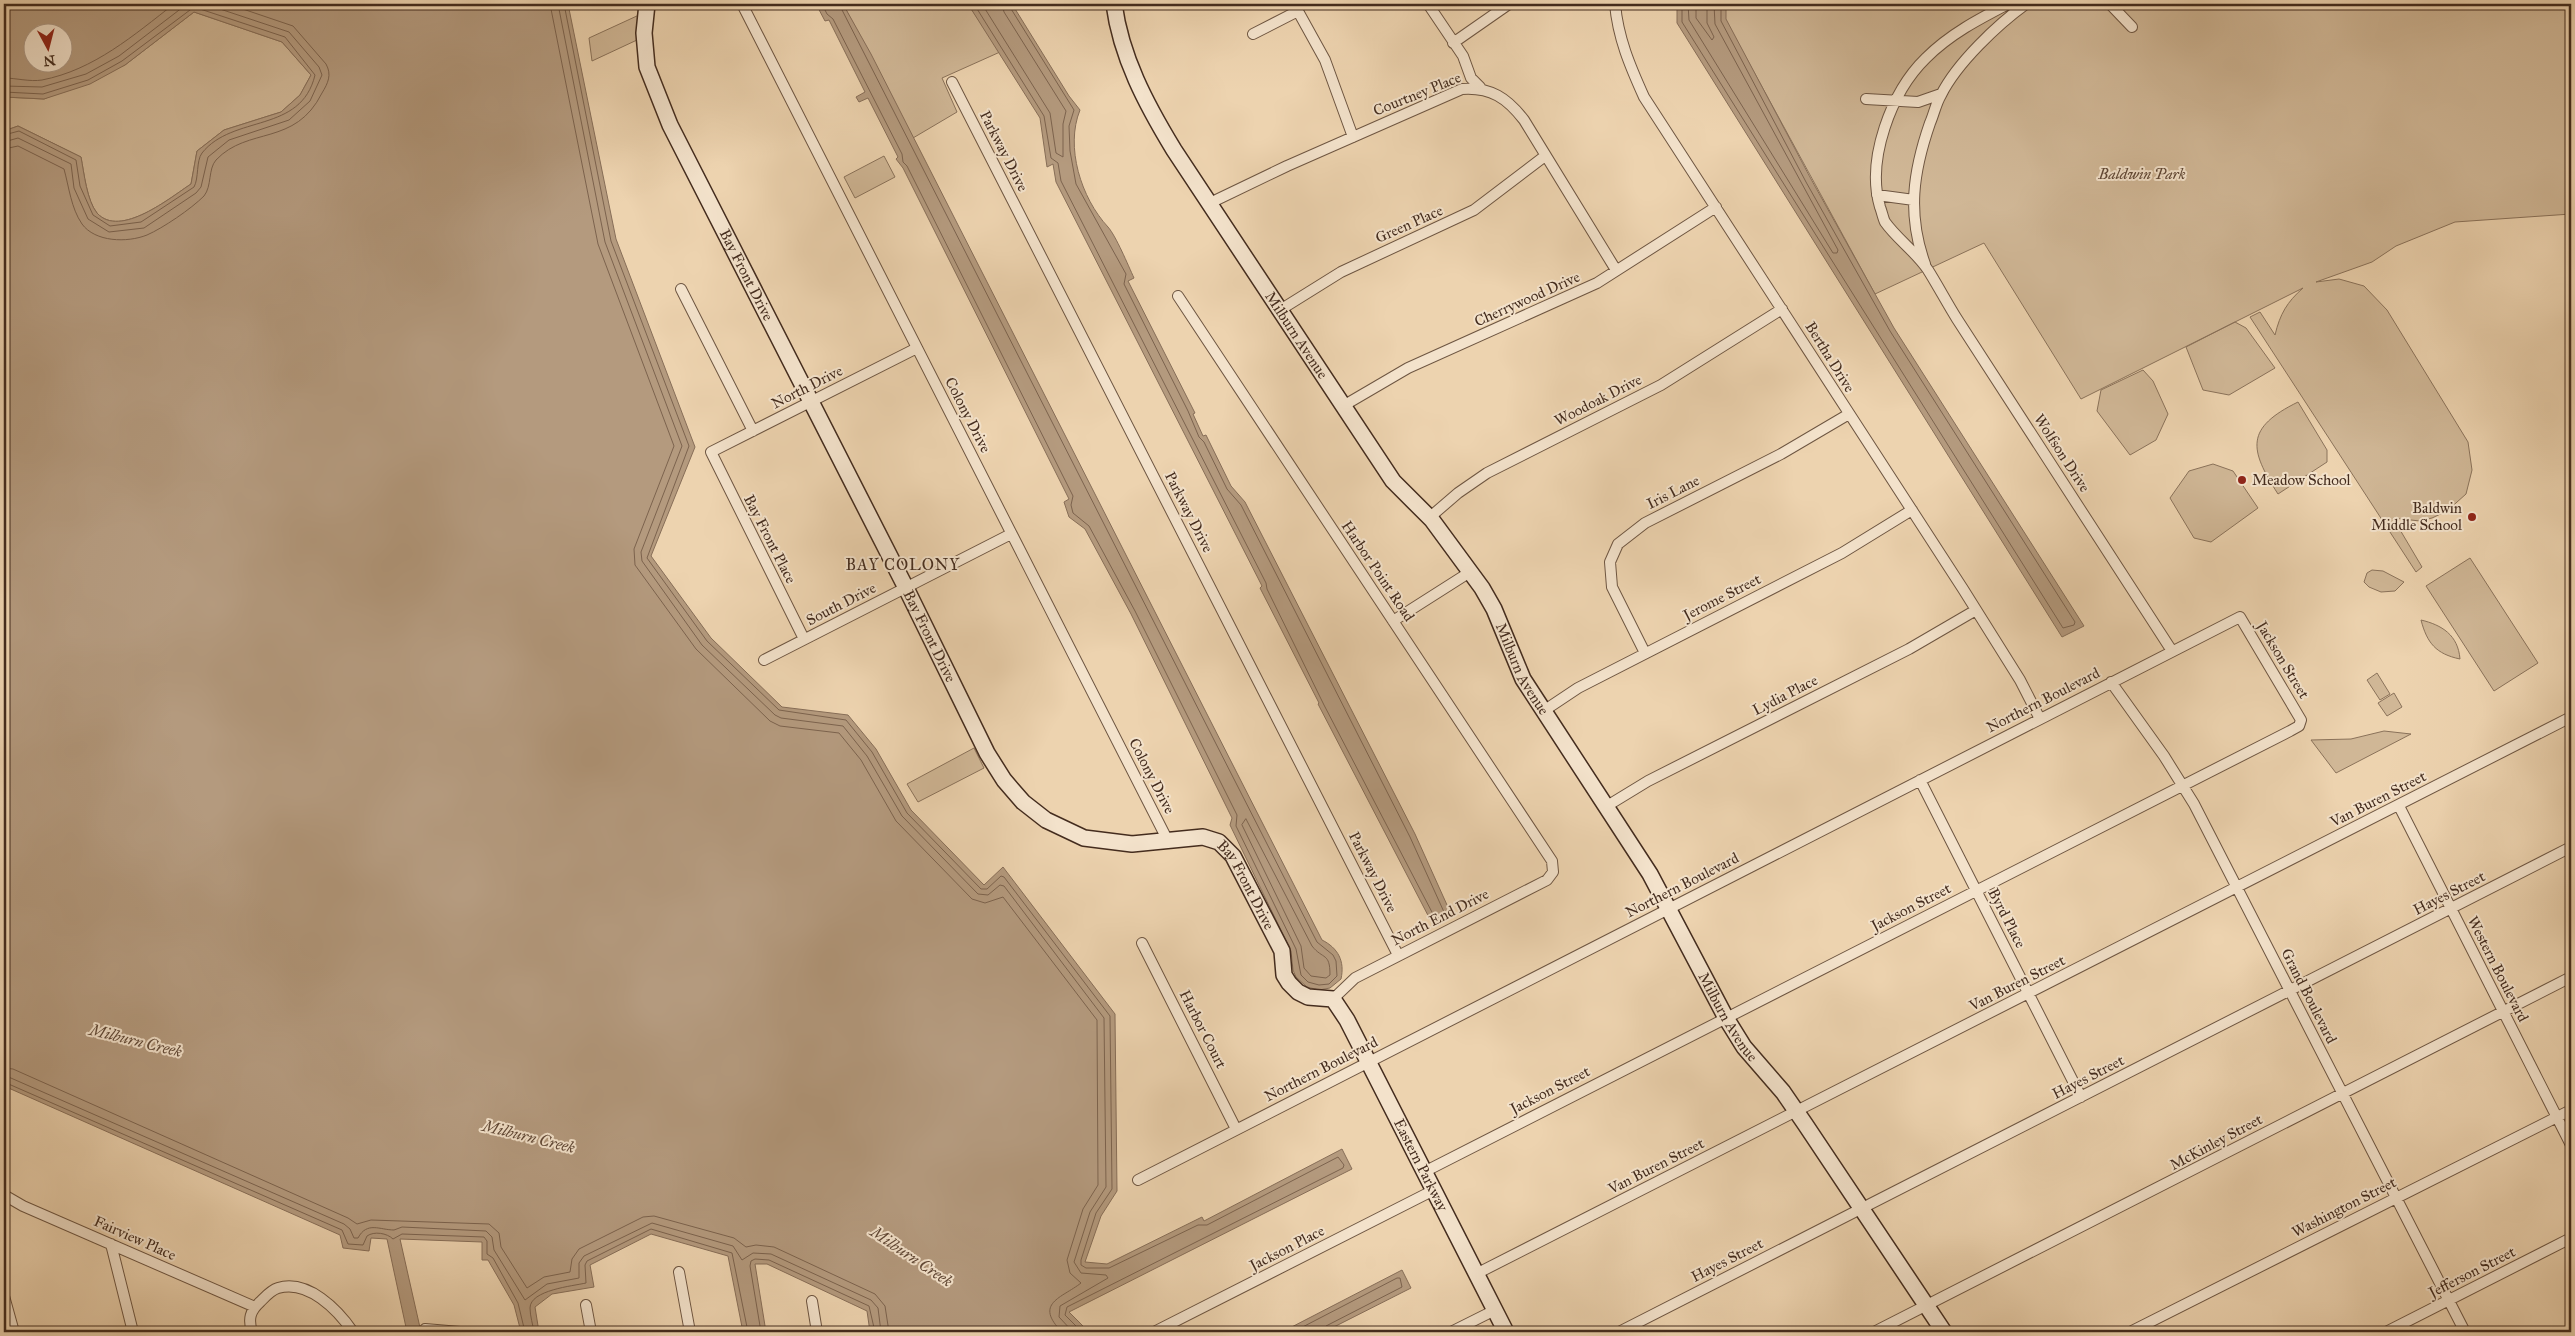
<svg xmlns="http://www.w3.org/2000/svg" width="2575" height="1336" font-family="'IM FELL Great Primer',serif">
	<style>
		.green { fill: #d0b796; stroke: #8a725a }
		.water { fill: #b49a7e; stroke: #876e58; fill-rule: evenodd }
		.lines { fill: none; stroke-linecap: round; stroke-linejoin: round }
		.shore { stroke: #7c634e; stroke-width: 1 }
		.street-casing { stroke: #6e5642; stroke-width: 12 }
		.secondary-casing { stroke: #442c1e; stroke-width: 18 }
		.street { stroke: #f3e2cb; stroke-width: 10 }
		.secondary { stroke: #f3e2cb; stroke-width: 15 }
		.poi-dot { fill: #8f2418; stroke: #f3e2cb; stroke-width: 2 }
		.labels { text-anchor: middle; stroke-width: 4; stroke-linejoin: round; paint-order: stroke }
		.street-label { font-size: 15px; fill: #442c1e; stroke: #f3e2cb }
		.park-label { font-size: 15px; font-style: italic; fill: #604836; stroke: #f3e2cb }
		.poi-label { font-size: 15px; fill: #442c1e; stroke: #f3e2cb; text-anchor: start }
		.neighbourhood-label { font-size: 16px; letter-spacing: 1px; fill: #442c1e; stroke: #f3e2cb }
		.water-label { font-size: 16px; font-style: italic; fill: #604836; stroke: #f3e2cb }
	</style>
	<rect width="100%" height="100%" fill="#edd3af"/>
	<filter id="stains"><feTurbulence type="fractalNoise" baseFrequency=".004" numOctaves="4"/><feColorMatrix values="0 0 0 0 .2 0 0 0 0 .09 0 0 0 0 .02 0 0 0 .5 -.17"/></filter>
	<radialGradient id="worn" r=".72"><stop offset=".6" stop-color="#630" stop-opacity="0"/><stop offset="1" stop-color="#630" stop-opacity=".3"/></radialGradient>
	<!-- green -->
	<path class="green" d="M843 4H968L1000 52 942 78 957 112 913 138Z
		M1725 4H2571V214L2455 222 2396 246 2372 262 2316 282 2339 279 2364 286 2387 310 2468 442 2472 470 2466 494 2447 511 2432 518 2420 521 2393 518 2422 567 2416 572 2250 317 2260 312 2275 335C2280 314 2287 302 2303 288L2081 399 1984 243 1875 294 1725 19Z
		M194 12 282 42 311 75 300 95 281 112 224 130 197 151 191 184C171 197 120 239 97 213 87 201 84 173 81 157L18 126 4 131V97L44 99 125 65Z
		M639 15 637 40 592 61 589 38Z
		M884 156 895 177 855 198 844 177Z
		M2235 322 2246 328 2275 368 2229 395 2203 390 2186 347Z
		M2143 370 2153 381 2168 414 2156 440 2130 455 2097 411 2101 390Z
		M2298 402 2327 450V462L2278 494C2249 449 2245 428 2298 402Z
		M2213 464 2233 471 2258 508 2211 542 2194 538 2170 498 2189 471Z
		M2470 558 2538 663 2494 691 2426 586Z
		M2372 570 2383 571 2404 582 2395 591 2381 592 2369 587 2364 582 2367 573Z
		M2421 620C2442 625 2458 635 2460 659 2436 654 2427 643 2421 620Z
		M2377 673 2390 694 2380 700 2367 680Z
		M2394 693 2402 707 2387 716 2378 703Z
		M2384 731 2411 734 2336 773 2311 740 2351 739Z
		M974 748 984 768 918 802 907 784Z"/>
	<!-- water -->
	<path class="water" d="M4 4H568L616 239 695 447 651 556 711 638 782 707 848 715 876 749 911 810 984 885 1003 867 1115 1014 1117 1191 1101 1216 1085 1262 1107 1264 1202 1217 1204 1221 1342 1149 1352 1169 1069 1312 1089 1332H870L867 1311 767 1264H755L766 1332H743L728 1256 651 1234 590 1265 594 1287 552 1294 535 1307 539 1332H521L514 1305 488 1260H482V1242L400 1239 421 1332H407L387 1239 371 1238 369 1251 343 1248 340 1235 4 1086V131L18 126 81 157C84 173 87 201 97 213 120 239 171 197 191 184L197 151 224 130 281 112 300 95 311 75 282 42 194 12 125 65 90 84 44 99 4 97ZM32 32H62V62H32Z
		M816 4H843L871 54 1322 940C1338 948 1345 961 1341 979L1330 988 1319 990 1307 987 1296 977 1293 970 1291 951 1230 825 1232 818 1131 614 1085 529 1069 517 1064 502 1069 499 903 168 896 159 898 157 868 98 859 102 856 97 865 92 829 20 825 21Z
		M968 4H1012L1069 96 1080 110C1065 147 1081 198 1108 227 1116 236 1128 265 1134 278L1128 281 1195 413 1193 414 1203 436 1206 435 1231 486 1245 502 1415 834 1452 916 1433 925 1318 704 1319 703 1260 588 1262 586 1056 182 1053 164 1047 167 1040 118Z
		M1677 4H1726V19L1811 179 1894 328 2084 626 2062 637 1677 23Z
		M1402 1270 1411 1288 1324 1332H1282Z"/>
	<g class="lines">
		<!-- shore -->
		<path class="shore" d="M550 4 598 244 674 446 634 549 635 565 696 649 770 721 780 726 839 733 861 760 896 821 972 899 985 903 1003 897 1097 1020 1098 1185 1083 1209 1067 1260 1070 1273 1081 1283C1062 1298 1033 1303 1062 1332
			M558 4 605 242 682 446 641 552 642 561 702 645 775 715 781 718 843 726 867 756 902 816 978 894 988 895 1000 885 1004 886 1104 1018 1106 1187 1090 1212 1074 1262 1081 1273 1106 1275 1108 1278 1060 1306 1059 1317 1073 1332
			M564 4 611 241 689 446 647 558 707 641 779 710 846 720 872 752 907 813 981 889H987L1001 876 1004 877 1110 1016 1112 1189 1096 1213 1081 1260V1265L1086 1268H1109L1198 1225H1207L1338 1157 1344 1165 1343 1168 1067 1307 1065 1315 1082 1332
			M822 4 827 14 833 19 902 154 903 162 907 166 1073 496 1071 505 1073 513 1089 526 1135 611 1237 815 1236 826 1296 949 1301 975 1308 982 1319 985 1329 984 1337 976 1336 961 1333 955 1317 942 839 4
			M974 4 1044 116 1051 158 1058 163 1061 181 1266 583 1267 589 1324 705 1434 916 1438 918 1444 912 1410 837 1241 505 1227 489 1204 442 1199 437 1188 411 1124 284 1126 274 1076 184 1070 151 1069 126 1074 110 1008 4
			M982 4 1050 113 1056 153 1063 157V124L1066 111 1004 12 1002 4
			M1682 4V22L2063 628 2074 625 2075 622 1890 331 1806 182 1721 21V4
			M1688 4 1689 20 1833 253H1837L1838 250 1715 24 1714 4
			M1696 4V18L1712 40 1714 37 1707 23V4
			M4 78C16 78 30 82 42 80 94 70 134 35 174 4
			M4 86 42 87 86 74 119 56 187 4
			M4 92 43 94 88 80 122 61 194 7 285 37 315 75C301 134 233 114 202 153 196 161 199 178 194 187L141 222 110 226 93 215 80 186 76 160 19 131 4 135
			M4 142 18 138 71 164 74 188 88 219 109 232 144 228 196 193 201 187 208 157 229 140 289 120 310 101 322 75 319 67 289 32 205 4
			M4 149 18 146 64 169C69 187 71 208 82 224 95 242 127 243 147 235 163 228 191 209 204 196 212 186 208 169 216 160 248 126 295 147 322 93 328 83 332 75 326 64L293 26 228 4
			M1246 819 1312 946C1323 960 1330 952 1330 975L1326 978 1311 976 1304 968 1301 946 1242 825Z
			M4 1068 13 1069 348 1218 357 1224 371 1220 489 1224 499 1233 501 1247 527 1288 544 1277 570 1272 572 1259 579 1249 643 1217 654 1216 734 1238 746 1247 756 1245 774 1247 875 1294 885 1306 889 1332
			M4 1075 344 1224 350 1229 354 1238H358C367 1221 380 1230 394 1230 397 1229 399 1228 402 1227L486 1231 492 1237 494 1250 525 1300 547 1284 579 1278V1263L584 1256 652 1223 733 1246 742 1260 753 1253 771 1254 871 1300 878 1308 881 1332
			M4 1082 342 1230 348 1244 363 1245 367 1236C374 1231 387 1233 393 1239L402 1234 484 1237 487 1241V1254L493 1258 518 1303 525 1332
			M534 1332C533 1325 530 1316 530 1308 530 1290 573 1286 586 1283L585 1265 587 1261 651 1229 732 1253 748 1332
			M761 1332 750 1266 751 1261 755 1259 769 1260 869 1306 875 1332
			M1293 1332 1397 1278H1400L1402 1287 1326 1326 1323 1332"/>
		<defs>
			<path id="street" d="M742 4 1168 841
				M1294 4 1325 60 1353 137
				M1428 4 1463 56 1471 78 1480 87
				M1615 4C1618 38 1630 66 1644 97L1963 589 2020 680 2040 719
				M2008 4C1979 19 1950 34 1926 58 1891 92 1866 160 1880 207 1882 212 1883 218 1885 222 1897 239 1916 252 1928 270 1938 286 1947 303 1957 319L2172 651
				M2110 4 2132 27
				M1253 34 1298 11
				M1453 43 1509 4
				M952 82 1398 955
				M1866 99 1918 102 1941 94
				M1877 195 1914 200
				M1210 203 1287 166 1462 89C1491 87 1507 98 1524 120L1616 270
				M1925 264C1907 214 1913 172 1930 123 1934 114 1936 103 1941 95 1957 63 1997 25 2026 4
				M681 289 753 431
				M1178 296 1552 861 1553 872 1547 880 1355 978 1333 999
				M1280 310 1341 272 1474 210 1545 156
				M1343 406 1408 368 1597 283 1716 207
				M1429 518 1458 493 1487 473 1661 385 1782 309
				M1393 621 1470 572
				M804 639 711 452 917 348
				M1645 653 1612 587 1610 562 1618 544 1645 523 1781 454 1849 414
				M764 660 1011 534
				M2111 682 2164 756 2194 804 2465 1332
				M1545 710 1578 688 1842 553 1912 510
				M1920 780 2081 1097
				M1607 806 1648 781 1909 649 1976 610
				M2399 806 2571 1145
				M1142 943 1236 1129
				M1138 1180 2240 617 2301 720 2299 726 2290 731 1424 1172
				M4 1195 23 1206 255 1307
				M111 1244 133 1332
				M679 1272 690 1332
				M1476 1274 2571 717
				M4 1296 14 1332
				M812 1301 817 1332
				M586 1305 591 1332
				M425 1329 460 1332
				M252 1332C248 1319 250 1311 260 1302 266 1296 271 1290 278 1288 308 1279 338 1310 353 1332
				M1154 1332 1434 1190
				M1451 1332 1495 1310
				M1619 1332 2571 847
				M1874 1332 2571 977
				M2130 1332 2571 1110
				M2386 1332 2571 1238"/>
			<g id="secondary">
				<path id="s1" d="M647 4 644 33 647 67 670 125 906 588 987 753 1004 780 1023 802 1046 820 1084 838 1132 844 1203 837 1219 842 1233 856 1282 951 1284 975 1289 983 1298 992 1308 997 1333 999 1347 1020 1506 1332"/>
				<path id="s2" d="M1114 4C1121 57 1146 104 1174 150L1393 481 1432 520 1482 588 1494 609 1523 679 1650 874 1726 1018 1744 1047 1783 1092 1805 1124 1944 1332"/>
			</g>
		</defs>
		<!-- street casing -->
		<use href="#street" class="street-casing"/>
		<!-- secondary casing -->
		<use href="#secondary" class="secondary-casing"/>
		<!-- street -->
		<use href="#street" class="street"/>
		<!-- secondary -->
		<use href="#secondary" class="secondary"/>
	</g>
	<!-- markers -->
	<g class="poi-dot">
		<circle cx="2242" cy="480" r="5"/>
		<circle cx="2472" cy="517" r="5"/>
	</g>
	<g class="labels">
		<!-- street labels -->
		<g class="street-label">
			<text transform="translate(1417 94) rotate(-22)" y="5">Courtney Place</text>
			<text transform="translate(1004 151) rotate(63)" y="5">Parkway Drive</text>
			<text transform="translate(1409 224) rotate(-24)" y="5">Green Place</text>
			<text dy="5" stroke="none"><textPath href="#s1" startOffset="294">Bay Front Drive</textPath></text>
			<text transform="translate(1527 299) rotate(-24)" y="5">Cherrywood Drive</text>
			<text dy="5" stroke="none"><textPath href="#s2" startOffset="381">Milburn Avenue</textPath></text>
			<text transform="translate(1830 357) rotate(58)" y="5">Bertha Drive</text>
			<text transform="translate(807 387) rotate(-27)" y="5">North Drive</text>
			<text transform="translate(1598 400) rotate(-27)" y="5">Woodoak Drive</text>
			<text transform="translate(968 415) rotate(63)" y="5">Colony Drive</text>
			<text transform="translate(2062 453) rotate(57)" y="5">Wolfson Drive</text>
			<text transform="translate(1673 492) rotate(-27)" y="5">Iris Lane</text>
			<text transform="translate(1189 512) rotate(63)" y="5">Parkway Drive</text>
			<text transform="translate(770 539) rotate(63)" y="5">Bay Front Place</text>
			<text transform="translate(1378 571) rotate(56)" y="5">Harbor Point Road</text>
			<text transform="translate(1722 597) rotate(-27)" y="5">Jerome Street</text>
			<text transform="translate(841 604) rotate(-27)" y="5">South Drive</text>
			<text dy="5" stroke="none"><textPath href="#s1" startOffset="699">Bay Front Drive</textPath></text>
			<text transform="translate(2283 660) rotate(59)" y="5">Jackson Street</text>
			<text dy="5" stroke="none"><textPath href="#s2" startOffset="786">Milburn Avenue</textPath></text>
			<text transform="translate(1785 695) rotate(-27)" y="5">Lydia Place</text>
			<text transform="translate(2043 700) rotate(-27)" y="5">Northern Boulevard</text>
			<text transform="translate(1152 776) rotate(63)" y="5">Colony Drive</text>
			<text transform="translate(2378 799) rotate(-27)" y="5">Van Buren Street</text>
			<text transform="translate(1373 872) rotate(63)" y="5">Parkway Drive</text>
			<text transform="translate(1682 885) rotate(-27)" y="5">Northern Boulevard</text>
			<text dy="5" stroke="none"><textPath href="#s1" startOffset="1149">Bay Front Drive</textPath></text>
			<text transform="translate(2449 893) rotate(-27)" y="5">Hayes Street</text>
			<text transform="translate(1911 907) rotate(-27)" y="5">Jackson Street</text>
			<text transform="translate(1440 917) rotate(-27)" y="5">North End Drive</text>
			<text transform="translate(2007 918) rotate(63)" y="5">Byrd Place</text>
			<text transform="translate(2498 969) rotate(63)" y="5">Western Boulevard</text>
			<text transform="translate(2017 983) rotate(-27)" y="5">Van Buren Street</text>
			<text transform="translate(2309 996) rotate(63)" y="5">Grand Boulevard</text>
			<text dy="5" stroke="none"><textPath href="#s2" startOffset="1191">Milburn Avenue</textPath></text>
			<text transform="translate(1203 1029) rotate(63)" y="5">Harbor Court</text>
			<text transform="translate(1321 1069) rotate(-27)" y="5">Northern Boulevard</text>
			<text transform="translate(2088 1077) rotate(-27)" y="5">Hayes Street</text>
			<text transform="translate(1550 1090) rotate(-27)" y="5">Jackson Street</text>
			<text transform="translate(2216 1142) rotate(-28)" y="5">McKinley Street</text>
			<text dy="5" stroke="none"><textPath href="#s1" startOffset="1495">Eastern Parkway</textPath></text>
			<text transform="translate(1656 1166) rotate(-27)" y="5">Van Buren Street</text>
			<text transform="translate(2344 1207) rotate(-27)" y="5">Washington Street</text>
			<text transform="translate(135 1238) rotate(24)" y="5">Fairview Place</text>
			<text transform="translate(1287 1248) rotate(-27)" y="5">Jackson Place</text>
			<text transform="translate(1727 1260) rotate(-27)" y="5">Hayes Street</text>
			<text transform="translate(2472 1272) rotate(-27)" y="5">Jefferson Street</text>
		</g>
		<!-- park labels -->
		<g class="park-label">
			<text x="2142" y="179">Baldwin Park</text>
		</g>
		<!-- poi labels -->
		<g class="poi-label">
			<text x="2252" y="485">Meadow School</text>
			<text x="2462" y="513" text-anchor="end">Baldwin<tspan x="2462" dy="17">Middle School</tspan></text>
		</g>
		<!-- neighbourhood labels -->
		<g class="neighbourhood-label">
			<text x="903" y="570">BAY COLONY</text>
		</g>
		<!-- water labels -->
		<g class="water-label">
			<text transform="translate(136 1040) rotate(14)" y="6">Milburn Creek</text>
			<text transform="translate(529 1136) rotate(14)" y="6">Milburn Creek</text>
			<text transform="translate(912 1256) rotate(34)" y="6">Milburn Creek</text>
		</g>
	</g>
	<!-- margin -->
	<rect width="2575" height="1336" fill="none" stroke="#edd3af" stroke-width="20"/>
	<rect x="5" y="5" width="2565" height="1326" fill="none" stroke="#442c1e" stroke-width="2.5"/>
	<rect x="10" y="10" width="2555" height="1316" fill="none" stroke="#442c1e"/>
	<!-- north arrow -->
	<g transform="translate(48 48) rotate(173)"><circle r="24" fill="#f3e2cb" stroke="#ad9986"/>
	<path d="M0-4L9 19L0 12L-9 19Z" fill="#8f2418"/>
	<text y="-8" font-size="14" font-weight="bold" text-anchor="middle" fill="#442c1e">N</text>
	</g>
	<rect width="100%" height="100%" filter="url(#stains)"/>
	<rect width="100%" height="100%" fill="url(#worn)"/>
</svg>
